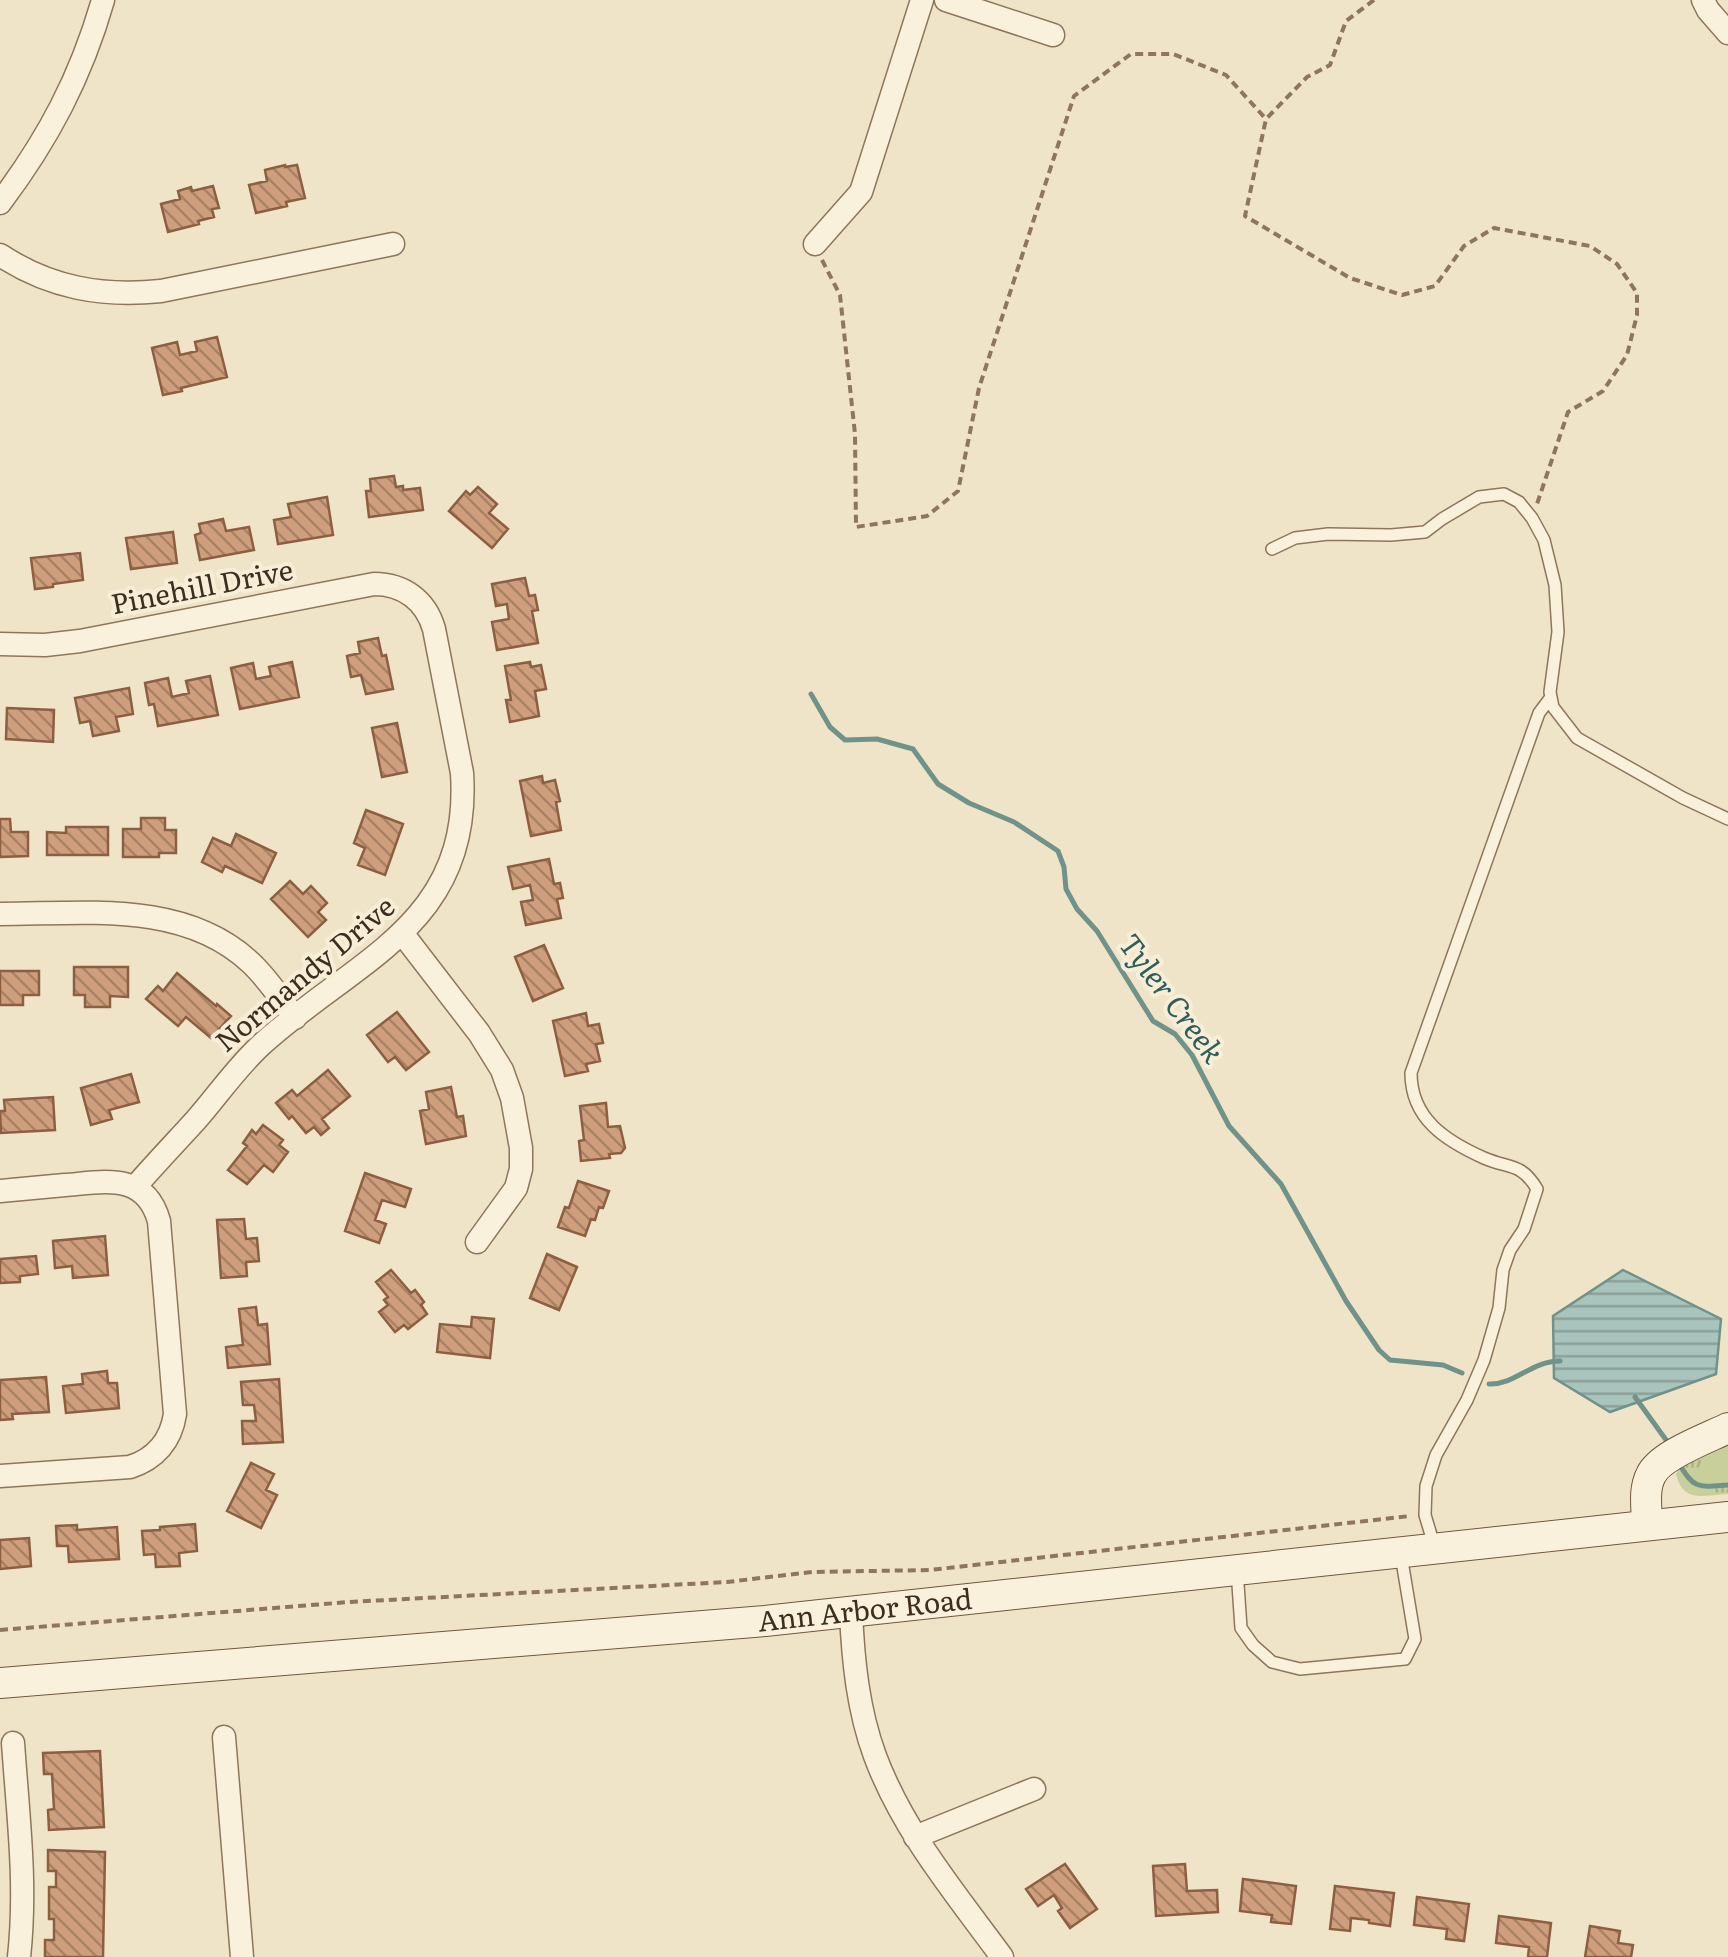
<svg xmlns="http://www.w3.org/2000/svg" width="1728" height="1957" font-family="Literata,serif">
	<style>
		.park { fill: url(#park-tufts) }
		.water { fill: url(#water-rules); stroke: #6f938a; stroke-width: 2.5 }
		.lines { fill: none; stroke-linecap: round; stroke-linejoin: round }
		.stream { stroke: #6f938a; stroke-width: 5 }
		.building { fill: url(#building-back-hatch); stroke: #8d5f41; stroke-width: 2.5 }
		.lane-casing { stroke: #8d765c; stroke-width: 14 }
		.street-casing { stroke: #8d765c; stroke-width: 25 }
		.secondary-casing { stroke: #6f573f; stroke-width: 32 }
		.path { stroke: #8d765c; stroke-width: 4; stroke-dasharray: 8 5; stroke-linecap: butt }
		.lane { stroke: #faf1dc; stroke-width: 11 }
		.street { stroke: #faf1dc; stroke-width: 22 }
		.secondary { stroke: #faf1dc; stroke-width: 30 }
		.labels { text-anchor: middle; stroke-width: 8; stroke-linejoin: round; paint-order: stroke }
		.street-label { font-size: 28px; fill: #3d2e20; stroke: #f7eed8 }
		.water-label { font-size: 30px; font-style: italic; fill: #2f5d5a; stroke: #f7eed8 }
	</style>
	<defs>
		<pattern id="park-tufts" width="24" height="20" patternUnits="userSpaceOnUse" patternTransform="scale(2.5)"><rect width="24" height="20" fill="#c9cf9b"/><path d="M3 7l-1-3M5 7V3M7 7l1-3M15 17l-1-3M17 17v-4M19 17l1-3" fill="none" stroke="#aeb285"/></pattern>
		<pattern id="water-rules" width="6" height="5" patternUnits="userSpaceOnUse" patternTransform="scale(2.5)"><rect width="6" height="5" fill="#a9c4bc"/><path d="M0 2.5h6" fill="none" stroke="#8ba098"/></pattern>
		<pattern id="building-back-hatch" width="6" height="6" patternUnits="userSpaceOnUse" patternTransform="scale(2.5)"><rect width="6" height="6" fill="#cf9f7d"/><path d="M-1 5l2 2M0 0l6 6M5-1l2 2" fill="none" stroke="#a98266"/></pattern>
	</defs>
	<rect width="100%" height="100%" fill="#f0e4c8"/>
	<!-- park -->
	<path class="park" d="M1728 1444V1494C1704 1495 1683 1504 1676 1474L1679 1468Z"/>
	<!-- water -->
	<path class="water" d="M1623 1270 1721 1319 1716 1374 1610 1412 1554 1378 1553 1316Z"/>
	<g class="lines">
		<!-- stream -->
		<path class="stream" d="M811 694 830 727 845 740 877 739 913 749 938 784 969 803 1014 822 1058 851 1064 867 1066 889 1077 909 1097 931 1153 1021 1175 1034 1192 1055 1229 1126 1281 1184 1346 1301 1379 1350 1390 1360 1443 1365 1462 1373
			M1489 1384C1515 1385 1531 1361 1560 1361
			M1635 1397 1669 1444
			M1679 1463C1693 1490 1700 1487 1728 1485"/>
	</g>
	<!-- building -->
	<path class="building" d="M285 165V167L297 165 305 198 286 202 287 206 256 213 249 185 267 181 265 170Z
		M213 186 219 208 212 209 214 217 198 221 199 224 168 232 161 204 180 199 178 191 191 187 192 191Z
		M217 337 227 377 181 388 182 391 163 395 152 348 177 342 180 355 197 351 195 342Z
		M394 476 396 487 403 486V490L420 488 423 510 369 517 366 491H371L370 479Z
		M478 487 497 504 489 513 508 529 492 548 449 511 466 491 470 495Z
		M327 497 333 535 278 544 274 520 291 517 288 504Z
		M223 519 226 531 249 527 254 550 200 560 195 535 201 533 199 524Z
		M173 532 177 563 131 569 126 538Z
		M80 553 83 580 53 584V587L35 589 31 558Z
		M525 578 529 596 535 595 538 610 532 611 538 643 497 650 492 622 509 619 507 604 496 606 492 584Z
		M378 638 382 656 386 655 393 689 366 694 361 675 351 677 347 656 360 653 358 642Z
		M292 662 299 697 240 709 231 668 253 663 256 679 271 676 269 667Z
		M530 662 531 667 541 665 546 689 535 691 539 716 510 722 506 700H511L505 666Z
		M210 676 218 715 158 726 154 704 149 705 145 683 168 678 172 697 189 693 186 681Z
		M129 688 133 714 116 717 119 731 93 736 90 721 80 723 75 698Z
		M7 708 54 710 53 742 6 739Z
		M397 723 407 772 382 777 372 728Z
		M542 776 543 783 555 780 560 801 556 802 561 830 531 836 520 781Z
		M366 810 403 824 385 875 358 865 365 848 354 843Z
		M141 818H165V830H176V853H159V857H123V829H141Z
		M0 819H10L11 832H28V856L0 857Z
		M66 827H108V855H47V832L66 833Z
		M236 834 276 853 262 883 225 866 222 872 202 862 213 838 231 846Z
		M549 859 554 884 560 883 563 898 557 899 561 918 526 925 521 902 533 900 530 885 513 889 508 867Z
		M290 881 303 894 311 886 327 903 318 912 326 920 308 937 271 899Z
		M544 945 563 988 533 1001 515 957Z
		M74 967H128V997L110 996V1007H85V995H74Z
		M0 971H39V995H23V1005H0Z
		M177 973 216 1006 217 1004 231 1016 211 1038 186 1017 178 1026 146 999 158 986 163 991Z
		M397 1012 429 1052 406 1070 395 1057 388 1062 367 1035Z
		M586 1013 588 1026 599 1024 603 1043 596 1044 600 1061 586 1064 588 1071 565 1076 553 1021Z
		M328 1070 350 1096 322 1119 329 1128 321 1135 314 1127 306 1133 292 1116 289 1119 276 1103 292 1090 297 1096Z
		M131 1074 139 1102 109 1110 112 1119 91 1125 81 1088Z
		M451 1087 457 1117 463 1116 466 1136 426 1144 420 1111 429 1109 426 1092Z
		M53 1097 55 1130 1 1133 0 1111H5L4 1100Z
		M606 1103 608 1127 620 1126 625 1148 621 1153 609 1154 610 1158 581 1161 579 1141 584 1140 580 1106Z
		M263 1125 283 1140 279 1145 288 1152 273 1172 264 1165 247 1184 228 1170 247 1146 243 1143 252 1130 256 1134Z
		M365 1173 411 1189 405 1207 382 1200 375 1220 386 1224 379 1243 345 1231Z
		M578 1181 609 1191 603 1208 599 1207 595 1220 591 1219 585 1236 558 1227 565 1207 569 1208Z
		M244 1219 246 1239 257 1238 259 1261 246 1262 247 1276 221 1278 217 1220Z
		M105 1236 108 1275 73 1278 72 1266 55 1268 53 1241Z
		M547 1254 577 1267 559 1310 530 1298Z
		M36 1256 38 1274 20 1276V1282L0 1283V1259Z
		M391 1270 411 1293 415 1290 424 1302 421 1305 427 1314 408 1329 404 1325 395 1332 379 1312 388 1305 384 1300 388 1297 376 1282Z
		M256 1307 258 1325 267 1324 270 1364 228 1368 226 1347 243 1345 239 1309Z
		M472 1317 494 1319 490 1358 437 1352 440 1324 471 1327Z
		M107 1371 108 1383H117L119 1408 66 1413 63 1386 83 1384 82 1374Z
		M46 1377 49 1412 12 1414 13 1419 0 1420V1380Z
		M279 1379 283 1442 243 1444 242 1421H256L254 1405H243L241 1382Z
		M251 1463 274 1474 266 1490 277 1495 261 1528 227 1511Z
		M195 1524 197 1551 179 1553 180 1566 156 1567 155 1554 144 1555 142 1531 160 1530V1527Z
		M77 1525V1530L117 1527 119 1559 69 1562 68 1546H57L56 1526Z
		M29 1538 31 1566 0 1569V1540Z
		M100 1751 104 1827 49 1830 48 1810 54 1809 52 1774H44L43 1753Z
		M48 1850 105 1852 103 1957H45V1940H54V1919H49V1887H56V1871H48Z
		M1065 1864 1097 1909 1070 1928 1058 1911 1062 1908 1054 1895 1038 1906 1026 1889Z
		M1185 1864 1187 1891 1217 1890 1218 1912 1156 1916 1153 1866Z
		M1243 1879 1296 1886 1291 1924 1271 1922 1272 1915 1240 1911Z
		M1335 1886 1394 1893 1390 1926 1369 1923V1920L1351 1918 1350 1931 1330 1929Z
		M1417 1897 1469 1904 1464 1941 1446 1939 1447 1929 1414 1925Z
		M1499 1916 1551 1923 1547 1957H1528L1529 1947 1496 1943Z
		M1590 1926 1620 1931 1618 1943 1633 1945 1631 1957H1585Z"/>
	<g class="lines">
		<defs>
			<path id="lane" d="M1272 549 1295 538 1328 534 1391 535 1425 532 1442 519 1479 497 1504 494 1519 502 1532 518 1544 540 1555 585 1558 632 1550 692 1553 707 1577 738 1683 798 1728 819
				M1435 1548 1425 1515 1426 1486 1436 1455 1467 1400 1484 1360 1499 1308 1503 1270 1510 1250 1524 1229 1537 1189C1521 1162 1509 1169 1484 1158 1446 1141 1411 1119 1411 1073L1539 713 1551 697
				M1237 1570 1241 1628 1253 1645 1272 1662 1300 1669 1405 1659 1415 1639 1401 1555"/>
			<path id="street" d="M946 0 1053 35
				M1703 0 1708 10 1728 33
				M0 203C48 139 81 77 103 0
				M815 244 861 192 922 0
				M0 255C50 288 102 297 161 291L393 244
				M0 644 45 645 80 641 374 584C404 584 426 601 434 629L462 773C472 925 355 959 261 1045 236 1068 218 1095 196 1120 176 1142 155 1164 135 1187
				M0 914C85 914 184 900 251 963 268 979 281 999 295 1018
				M402 933 479 1033 502 1070 512 1098 521 1148V1169L516 1188 477 1242
				M0 1191C22 1189 43 1187 65 1185 105 1182 145 1172 159 1221L175 1414C171 1441 155 1459 130 1467L0 1476
				M851 1612C853 1660 858 1710 875 1756 903 1831 955 1893 1002 1957
				M224 1737 242 1957
				M13 1743C18 1815 27 1885 19 1957
				M915 1837 1034 1789"/>
			<g id="secondary">
				<path d="M1647 1525C1647 1509 1643 1490 1651 1475 1660 1455 1708 1438 1728 1428"/>
				<path id="s1" d="M0 1683 765 1621 1728 1517"/>
			</g>
		</defs>
		<!-- lane casing -->
		<use href="#lane" class="lane-casing"/>
		<!-- street casing -->
		<use href="#street" class="street-casing"/>
		<!-- secondary casing -->
		<use href="#secondary" class="secondary-casing"/>
		<!-- path -->
		<path class="path" d="M1374 0 1346 21 1330 65 1307 77 1266 119 1245 216 1350 278 1402 295 1435 286 1464 246 1494 228 1590 246 1617 264 1637 293V315L1627 355 1603 391 1568 412 1537 504
			M822 260 840 295 855 434 856 527 927 516 958 491 979 388 1074 96 1131 54H1173L1226 75 1266 119
			M0 1630 349 1602 727 1582 812 1572 930 1570 1410 1516"/>
		<!-- lane -->
		<use href="#lane" class="lane"/>
		<!-- street -->
		<use href="#street" class="street"/>
		<!-- secondary -->
		<use href="#secondary" class="secondary"/>
	</g>
	<g class="labels">
		<!-- street labels -->
		<g class="street-label">
			<text transform="translate(202 587) rotate(-11)" y="10">Pinehill Drive</text>
			<text transform="translate(305 974) rotate(-40)" y="10">Normandy Drive</text>
			<text dy="10" stroke="none"><textPath href="#s1" startOffset="868">Ann Arbor Road</textPath></text>
		</g>
		<!-- water labels -->
		<g class="water-label">
			<text transform="translate(1171 999) rotate(53)" y="10">Tyler Creek</text>
		</g>
	</g>
</svg>
